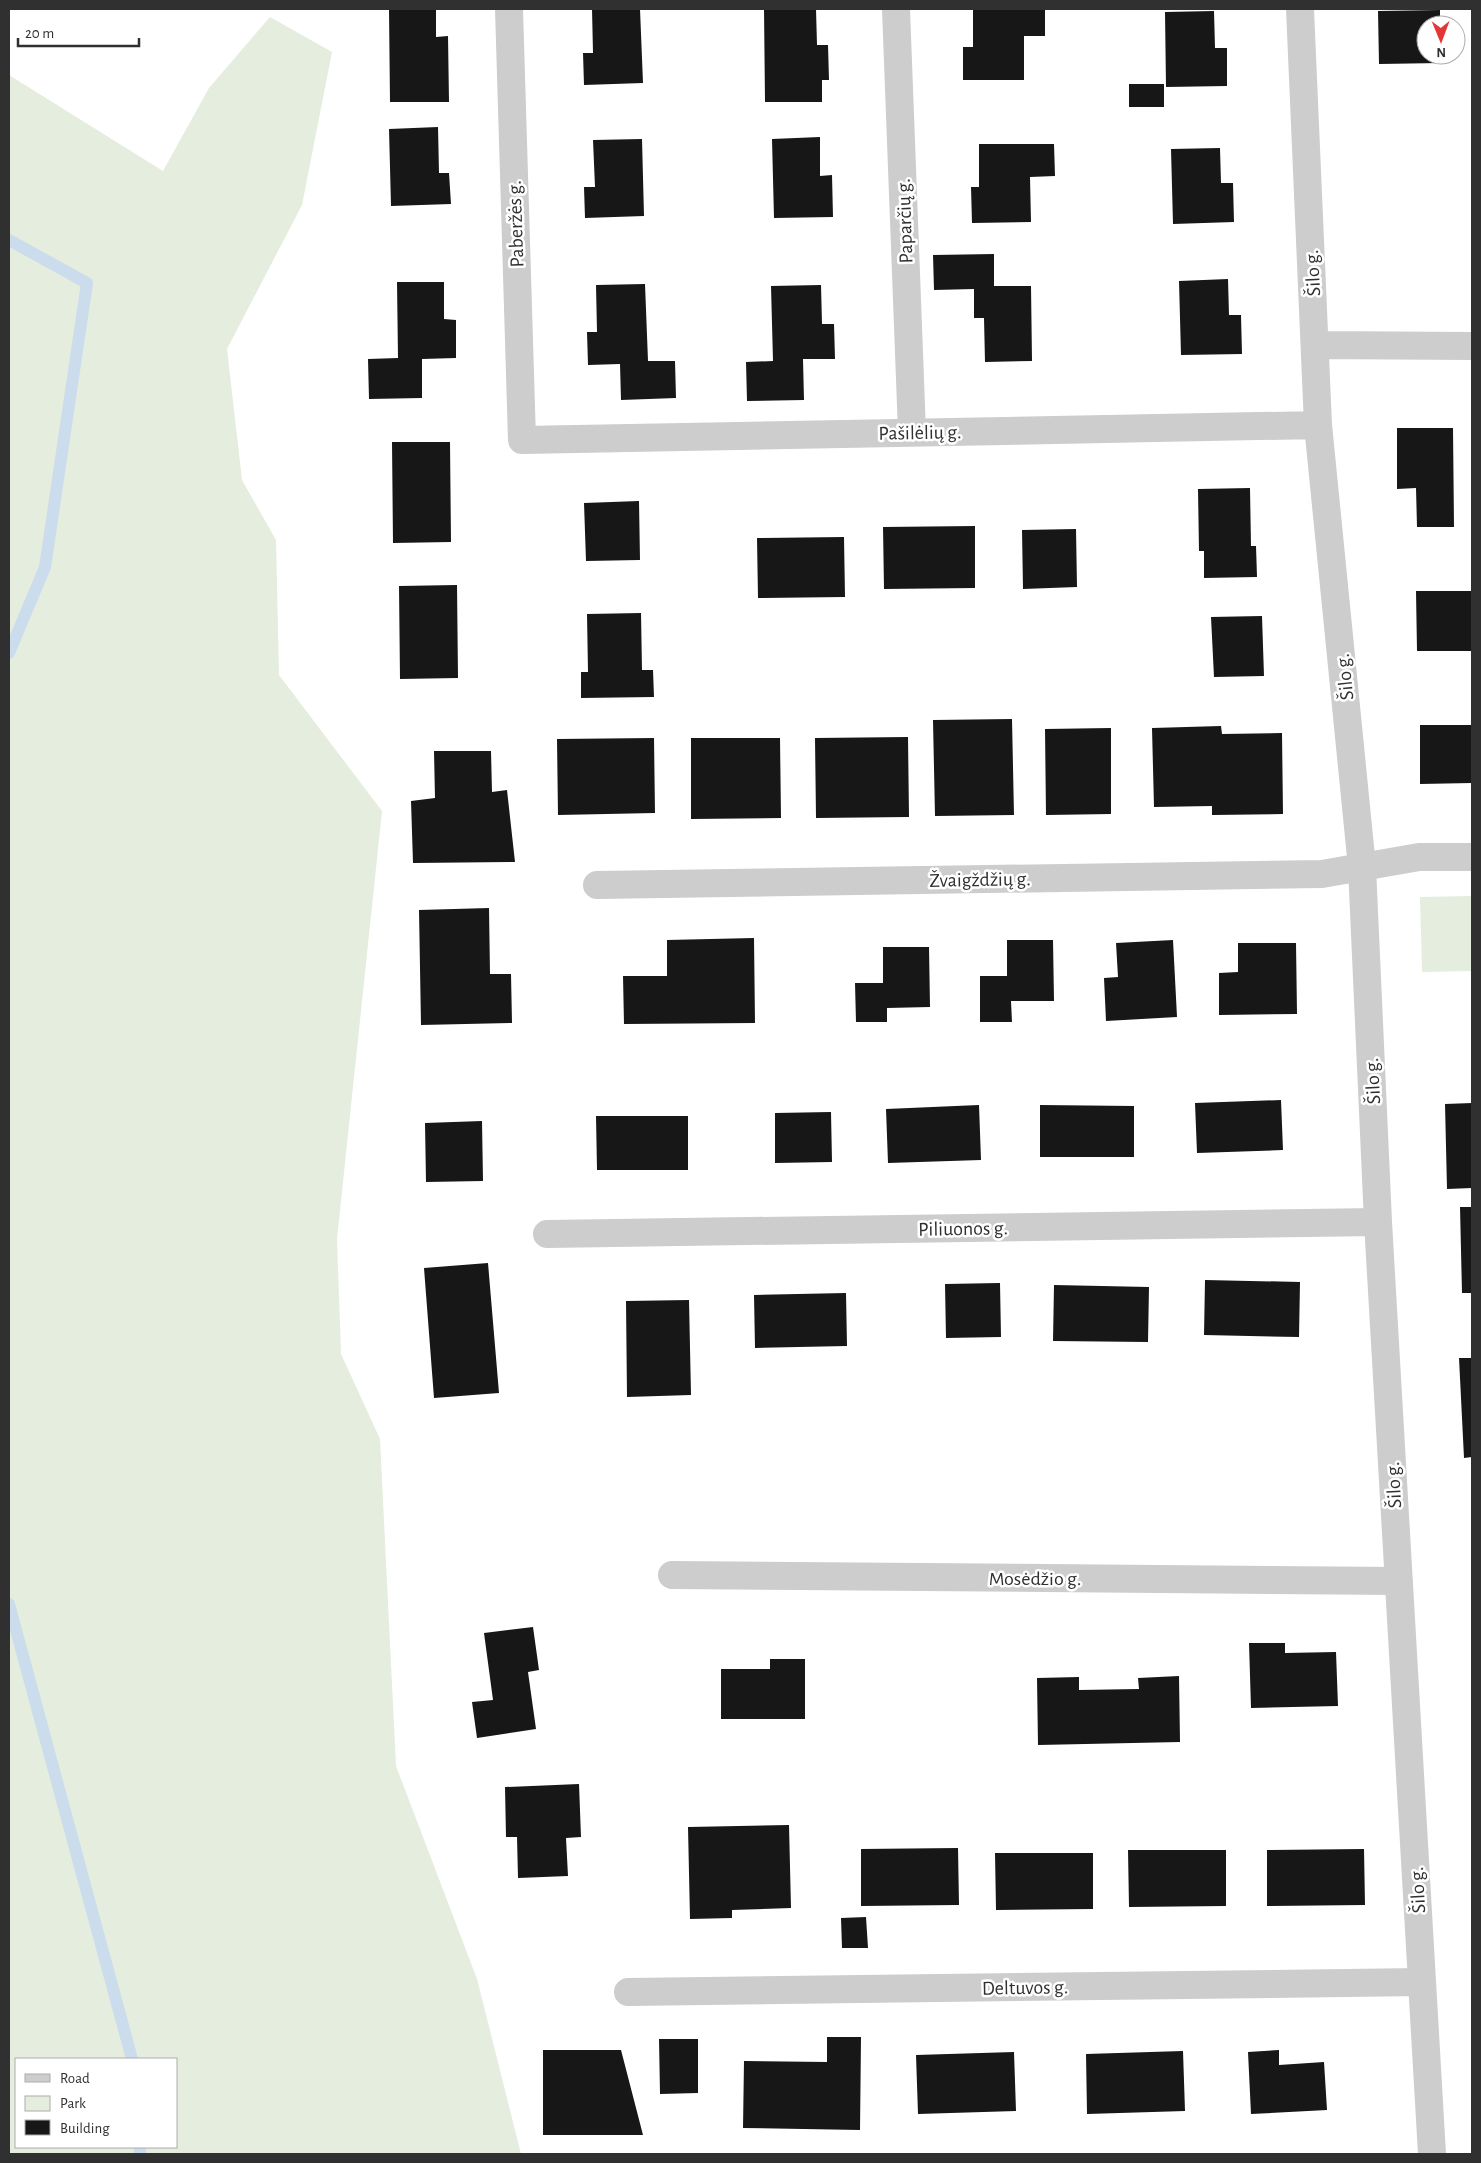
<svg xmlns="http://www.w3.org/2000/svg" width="1481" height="2163" font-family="'Alegreya Sans',sans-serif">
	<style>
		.green { fill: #e5edde; fill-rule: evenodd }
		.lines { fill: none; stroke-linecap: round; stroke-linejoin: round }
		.stream { stroke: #cbdcec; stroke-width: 12 }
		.building { fill: #171717 }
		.minor { stroke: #cdcdcd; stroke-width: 28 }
		.labels { text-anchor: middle; stroke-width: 5; stroke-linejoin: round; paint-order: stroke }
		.street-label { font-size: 20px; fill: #303030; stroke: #fff }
	</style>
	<rect width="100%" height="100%" fill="#fff"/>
	<!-- green -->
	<path class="green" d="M270 17 332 52 302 205 227 349 242 480 276 540 279 675 382 811 337 1239 341 1354 380 1439 396 1766 477 1979 521 2154H9V75L163 171 209 88ZM16 2059H176V2147H16Z
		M1472 896V971L1422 972 1420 897Z"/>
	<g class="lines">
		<!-- stream -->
		<path class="stream" d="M9 240 87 283 45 567 9 653
			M9 1604 132 2059
			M140 2147V2154"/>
	</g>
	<!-- building -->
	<path class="building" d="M389 9H436V37L448 36 449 102H390Z
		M592 9H640L643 83 584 85 583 53H593Z
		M764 9H816L817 45H828L829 80H822V102H765Z
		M973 9H1045V36H1024V80H963V47H973Z
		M1440 10V25H1426V55H1441V63L1379 64 1378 11Z
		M1214 11 1215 48H1227V86L1166 87 1165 12Z
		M1129 84H1164V107H1129Z
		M438 127 439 173H449L451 204 391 206 389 129Z
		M820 137V176L832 175 833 217 774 218 772 139Z
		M642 139 644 216 585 218 584 187H595L593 140Z
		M979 144H1054L1055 176 1030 177 1031 222 972 223 971 187H979Z
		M1220 148 1221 183H1233L1234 222 1173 224 1171 149Z
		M994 254V286H1031L1032 361 985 362 984 318H974V289L934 290 933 255Z
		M1228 279 1229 315H1241L1242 354 1181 355 1179 281Z
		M397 282H444V319L456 320V358L422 359V398L369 399 368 359 398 358Z
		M645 284 648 361H675L676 398 621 400 620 364 588 365 587 332H597L596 285Z
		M821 285 822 324H834L835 359H803L804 400 747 401 746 362 773 361 771 286Z
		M1397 428H1453L1454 527H1417L1416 488 1397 489Z
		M392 442H450L451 542 393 543Z
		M1250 488 1251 546H1256L1257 577 1204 578V551H1199L1198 489Z
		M639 501 640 560 586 561 584 503Z
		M975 526V588L884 589 883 527Z
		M1076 529 1077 587 1023 589 1022 530Z
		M844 537 845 597 758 598 757 538Z
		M457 585 458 678 400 679 399 586Z
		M1416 591H1472V651H1417Z
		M641 613 642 670H653L654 697 581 698V672H588L587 614Z
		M1262 616 1264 676 1214 677 1211 617Z
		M1012 719 1014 815 935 816 933 720Z
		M1420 725H1472V783L1420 784Z
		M1221 726 1222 734 1282 733 1283 814 1212 815V806L1154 807 1152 728Z
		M1111 728V814L1046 815 1045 729Z
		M908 737 909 817 816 818 815 738Z
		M654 738 655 813 558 815 557 739Z
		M691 738H780L781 818 691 819Z
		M434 751H491L492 792 507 790 515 862 413 863 411 801 435 798Z
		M489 908 490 974H511L512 1023 421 1025 419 910Z
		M754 938 755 1023 624 1024 623 976H667V940Z
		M1007 940H1053L1054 1001H1011L1012 1022H980V976H1007Z
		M1173 940 1177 1017 1106 1021 1104 978 1118 977 1116 943Z
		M1238 943H1296L1297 1014 1219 1015V973L1238 972Z
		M883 947H929L930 1007 887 1008V1022H856L855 983H883Z
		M1281 1100 1283 1150 1197 1153 1195 1103Z
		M1472 1103V1188L1447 1189 1445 1104Z
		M979 1105 981 1160 888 1163 886 1109Z
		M1040 1105 1134 1106V1157H1040Z
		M831 1112 832 1162 775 1163V1113Z
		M596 1116H688V1170H597Z
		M482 1121 483 1181 426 1182 425 1123Z
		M1460 1207H1472V1293H1462Z
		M488 1263 499 1393 434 1398 424 1268Z
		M1205 1280 1300 1282 1299 1337 1204 1335Z
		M1000 1283 1001 1337 946 1338 945 1284Z
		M1054 1285 1149 1287 1148 1342 1053 1341Z
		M846 1293 847 1346 755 1348 754 1295Z
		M689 1300 691 1395 627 1397 626 1301Z
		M1459 1358H1472V1457L1464 1458Z
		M533 1627 539 1670 528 1672 536 1729 477 1738 472 1702 493 1700 484 1633Z
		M1249 1643H1285V1653L1336 1652 1338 1706 1251 1708Z
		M770 1659H805V1719H721V1669H770Z
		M1179 1676 1180 1742 1038 1745 1037 1678 1079 1677V1690L1139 1689 1138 1678Z
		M579 1784 581 1837 566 1838 568 1876 518 1878 517 1837H506L505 1787Z
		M789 1825 791 1908 732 1910V1918L690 1919 688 1827Z
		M958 1848 959 1905 861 1906V1849Z
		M1364 1849 1365 1905 1267 1906V1850Z
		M1128 1850H1226V1906L1129 1907Z
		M995 1853H1093V1909L996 1910Z
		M866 1917 868 1948H842L841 1918Z
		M827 2037H861L860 2130 743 2128 744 2061 827 2062Z
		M659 2039H698V2093L660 2094Z
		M543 2050H621L643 2135H543Z
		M1279 2050V2065L1324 2062 1327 2110 1251 2114 1248 2052Z
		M1183 2051 1185 2111 1087 2114 1086 2054Z
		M1014 2052 1016 2111 918 2114 916 2055Z"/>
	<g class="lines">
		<!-- minor -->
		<path class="minor" d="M509 9 522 440 1318 425
			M896 9 912 432
			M1300 9 1318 425 1362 867 1378 1222 1432 2154
			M1315 345 1472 346
			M597 885 1322 874 1419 857H1472
			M547 1234 1378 1222
			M672 1575 1399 1581
			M628 1992 1422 1982"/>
	</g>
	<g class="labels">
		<!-- street labels -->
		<g class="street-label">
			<text transform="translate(904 221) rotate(-92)" y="7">Paparčių g.</text>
			<text transform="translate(515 224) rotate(-92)" y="7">Paberžės g.</text>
			<text transform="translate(1312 273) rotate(-93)" y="7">Šilo g.</text>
			<text transform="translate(920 432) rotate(-1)" y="7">Pašilėlių g.</text>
			<text transform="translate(1344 677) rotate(-96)" y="7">Šilo g.</text>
			<text transform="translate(980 879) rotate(-1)" y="7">Žvaigždžių g.</text>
			<text transform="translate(1372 1081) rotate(-93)" y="7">Šilo g.</text>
			<text transform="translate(963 1228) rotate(-1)" y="7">Piliuonos g.</text>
			<text transform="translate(1393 1485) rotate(-93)" y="7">Šilo g.</text>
			<text x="1035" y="1585">Mosėdžio g.</text>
			<text transform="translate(1417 1890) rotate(-93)" y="7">Šilo g.</text>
			<text transform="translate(1025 1987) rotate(-1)" y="7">Deltuvos g.</text>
		</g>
	</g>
	<!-- border -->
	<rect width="1481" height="2163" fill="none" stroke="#303030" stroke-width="20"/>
	<!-- legend -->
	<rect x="15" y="2058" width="162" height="90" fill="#ffffff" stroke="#acacac"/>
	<rect x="25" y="2074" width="25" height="8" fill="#cdcdcd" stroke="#acacac"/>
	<text x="60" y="2083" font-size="15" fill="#303030">Road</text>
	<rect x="25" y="2096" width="25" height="15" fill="#e5edde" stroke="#acacac"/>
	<text x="60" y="2108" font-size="15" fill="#303030">Park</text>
	<rect x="25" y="2120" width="25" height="15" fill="#171717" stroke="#acacac"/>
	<text x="60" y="2133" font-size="15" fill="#303030">Building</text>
	<!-- north arrow -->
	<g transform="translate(1441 40) rotate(179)"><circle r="24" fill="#ffffff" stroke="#acacac"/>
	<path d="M0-4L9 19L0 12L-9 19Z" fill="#e33636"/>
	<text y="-8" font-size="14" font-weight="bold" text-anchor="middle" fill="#303030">N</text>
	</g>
	<!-- scale -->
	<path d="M18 38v8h121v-8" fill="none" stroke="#303030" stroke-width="2.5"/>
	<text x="25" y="38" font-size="15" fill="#303030" stroke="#ffffff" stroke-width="4" paint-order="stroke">20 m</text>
</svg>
